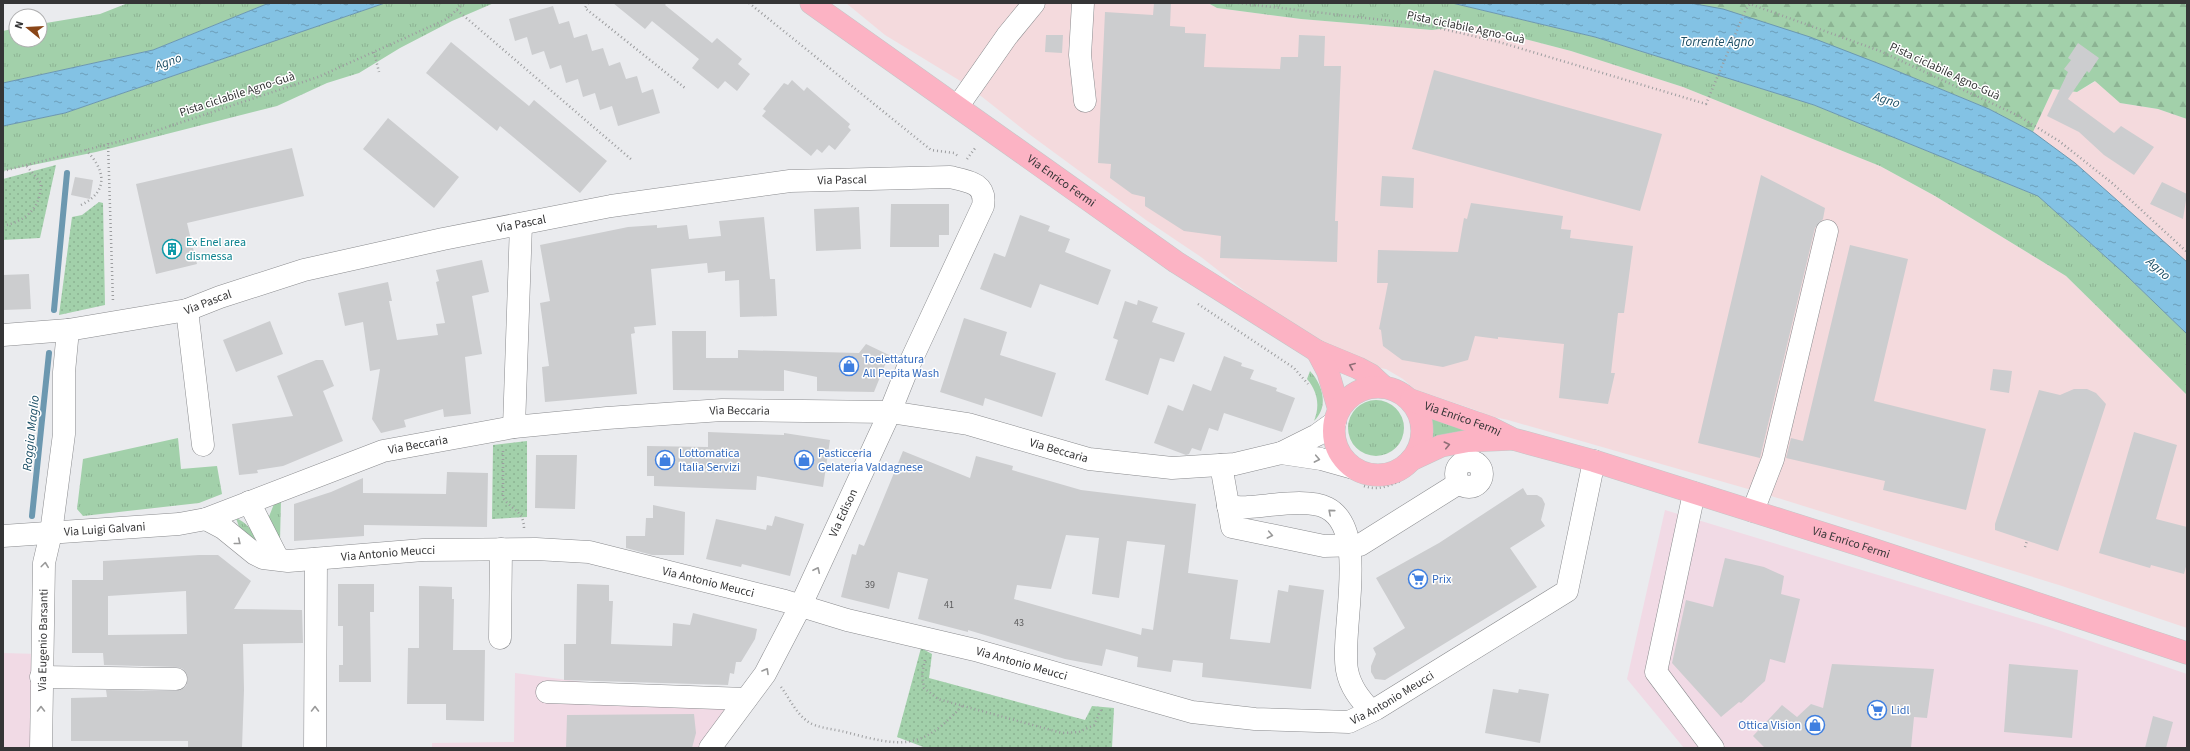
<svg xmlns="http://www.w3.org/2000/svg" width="2190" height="751" font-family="'Source Sans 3',sans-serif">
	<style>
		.commercial { fill: #f1dae5 }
		.industrial { fill: #f4dadd }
		.grass { fill: url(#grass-tufts) }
		.forest { fill: url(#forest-firs) }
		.park { fill: url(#park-dots) }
		.water { fill: url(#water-ripples); stroke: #6c98b0 }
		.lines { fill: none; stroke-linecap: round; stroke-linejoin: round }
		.stream { stroke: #6c98b0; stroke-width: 6 }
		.building { fill: #cccdcf; fill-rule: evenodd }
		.minor-casing { stroke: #8a8b8e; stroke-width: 23 }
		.major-casing { stroke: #c6c6c7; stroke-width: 23 }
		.path { stroke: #9c9d9f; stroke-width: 2.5; stroke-dasharray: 1 3; stroke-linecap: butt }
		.minor { stroke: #fff; stroke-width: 22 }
		.major { stroke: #fcb3c4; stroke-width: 22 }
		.oneway { stroke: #8f6e76 }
		.oneway2 { stroke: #9a9a9a }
		.labels { text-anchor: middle; stroke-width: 3; stroke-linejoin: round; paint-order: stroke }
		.number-label { font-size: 10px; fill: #5b5b5c }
		.street-label { font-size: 12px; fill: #353536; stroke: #fff }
		.culture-label { font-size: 12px; fill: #0d838f; stroke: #fff; text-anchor: start }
		.shop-label { font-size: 12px; fill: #366cbe; stroke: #fff; text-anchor: start }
		.water-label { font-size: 13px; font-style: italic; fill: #1c4f66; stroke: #fff }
	</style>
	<defs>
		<pattern id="grass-tufts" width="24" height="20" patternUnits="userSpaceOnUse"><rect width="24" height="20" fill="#a2d0aa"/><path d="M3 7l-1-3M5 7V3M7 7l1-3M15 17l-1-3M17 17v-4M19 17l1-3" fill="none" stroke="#8cb393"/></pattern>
		<pattern id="forest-firs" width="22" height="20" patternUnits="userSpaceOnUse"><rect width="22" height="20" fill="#a2d0aa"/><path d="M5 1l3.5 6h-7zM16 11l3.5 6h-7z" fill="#8cb393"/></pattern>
		<pattern id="park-dots" width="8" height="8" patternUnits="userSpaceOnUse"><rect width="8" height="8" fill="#a2d0aa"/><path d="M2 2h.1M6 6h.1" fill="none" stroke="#8cb393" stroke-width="1.8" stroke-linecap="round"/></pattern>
		<pattern id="water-ripples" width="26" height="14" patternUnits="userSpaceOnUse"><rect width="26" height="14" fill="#83c2e4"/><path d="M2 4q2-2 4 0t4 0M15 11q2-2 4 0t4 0" fill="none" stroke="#6c9eba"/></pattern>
	</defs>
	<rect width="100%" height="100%" fill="#eaebee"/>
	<!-- commercial -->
	<path class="commercial" d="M1665 510 2049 627 2187 674V748H1684L1627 679Z
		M3 653 39 654 36 748H3Z
		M515 673 628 688 725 692 742 714 717 748H432V743L514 742Z"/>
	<!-- industrial -->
	<path class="industrial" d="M846 3H1208L1217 8 1301 19 1432 30 1471 25 1571 51 1683 87 1880 166 1935 196 2066 276 2187 395V628L2062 586 1755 491 1508 420 1480 414 1481 412 1414 389 1403 379 1386 369 1361 365 1269 310 1201 257 1146 220 1029 134 967 85 885 35Z
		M2096 81 2120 103 2158 109 2187 119V262L2075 163 2033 132 2053 89 2077 92Z"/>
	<!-- grass -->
	<path class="grass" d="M128 3H269L153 50 3 83V31L16 28V40H40V24L100 14Z
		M385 3H494L452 21 400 48 359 73 327 83 277 106 96 152 3 171V126L65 113Z
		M1208 3H1452L1595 37 1814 105 2038 196 2126 275 2187 334V395L2066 276 1935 196 1880 166 1850 154 1683 87 1571 51 1471 25 1432 30 1301 19 1217 8Z
		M1310 371C1323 385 1329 407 1314 421 1320 406 1318 392 1307 379Z
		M1348 428a28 28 0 1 1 56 0a28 28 0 1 1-56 0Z
		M1429 411 1478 429 1431 439 1432 422Z
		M178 438 181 469 217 466 222 494 199 503 83 516 77 509 83 459Z
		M281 500 280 541 268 519 274 504Z
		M236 518C249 524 256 534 259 548L239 527Z"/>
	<!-- forest -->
	<path class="forest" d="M1690 3H2187V119L2158 109 2120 103 2095 81 2077 92 2053 89 2033 132 1989 109 1885 66Z"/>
	<!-- park -->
	<path class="park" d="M56 165 40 238 3 240V179Z
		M99 202 103 203 105 305 59 315 72 217 82 215Z
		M527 441V517L492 519 493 445Z
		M921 648 932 654 929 678 1085 720 1092 706 1114 708 1112 748H926L897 737Z"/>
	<!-- water -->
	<path class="water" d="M269 3H385L65 113 3 126V83L153 50Z
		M1452 3H1690L1723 9 1810 37 1885 66 1989 109 2033 132 2075 163 2187 262V334L2126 275 2038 196 1814 105 1595 37Z"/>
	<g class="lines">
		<!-- stream -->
		<path class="stream" d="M54 310 67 173
			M32 516 49 353"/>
	</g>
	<!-- building -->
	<path class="building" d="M613 3H667L665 5 712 43 717 38 742 59 738 64 750 74 737 91 725 81 718 89 692 68 699 59 652 21 645 29Z
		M1154 3H1171L1170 26 1185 27V33L1206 34 1204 67 1280 69 1281 57H1298L1299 35 1325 36 1324 66H1341L1335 221H1338L1337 262 1220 258 1221 236 1184 231 1145 206V197L1132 194 1110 178 1111 164 1098 163 1105 12 1153 15Z
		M553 6 559 24 569 21 574 38 587 34 592 51 603 48 609 66 620 62 626 79 637 76 642 93 653 89 660 113 618 126 612 106 600 110 595 93 583 97 578 79 566 83 561 65 550 69 544 51 532 55 527 37 515 41 509 19Z
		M1046 35H1063L1062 53 1045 52Z
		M451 42 529 106 534 100 607 161 580 193 500 126 497 131 426 73Z
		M2078 43 2099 58 2089 73 2087 71 2068 99 2114 133 2121 126 2154 147 2134 175 2104 155 2079 132 2047 116 2068 72 2064 69 2071 60 2068 58Z
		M1434 70 1662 134 1640 211 1412 149Z
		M792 80 804 91 807 87 850 124 848 127 851 130 835 150 829 145 822 153 817 149 811 156 762 116 766 111 763 109 784 83 788 85Z
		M388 118 459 177 434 208 363 149Z
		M292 148 304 196 187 223 197 264 156 274 136 184Z
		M1761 175 1825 208 1823 219 1815 228 1760 458 1698 443Z
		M1382 176 1414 178 1413 208 1380 206Z
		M75 177 93 180 90 199 71 195Z
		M2162 182 2187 194 2183 219 2150 204Z
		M1471 203 1563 216 1561 229 1571 230 1570 238 1633 246 1624 313H1618L1611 373H1615L1608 404 1559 398 1564 344 1498 337V339L1475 336 1468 360 1443 367 1402 360 1383 346 1381 330 1379 329 1388 283H1377L1378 250 1458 252 1464 218 1467 219Z
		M891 204H949V235H939V247H890Z
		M859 207 861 249 816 251 814 209Z
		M1020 215 1050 226 1048 231 1070 239 1065 252 1111 270 1098 305 1040 284 1031 308 980 289 994 253 1005 257Z
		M764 217 770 279H775L777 316 740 317 739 280 725 281V271L708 273 707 263 651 269 656 325 634 327 635 333 631 334 637 394 545 402 542 367 549 366 540 303 550 301 540 245 628 227 657 225V228L687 225 689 239 721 236 719 221Z
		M1850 245 1908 259 1874 401 1986 429 1966 510 1883 490 1885 481 1786 458 1791 438 1803 441Z
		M482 260 489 292 472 296 482 354 465 357 471 414 444 417 443 409 404 420 406 427 381 433 372 419 380 369 370 371 363 322 345 326 338 293 388 282 392 301H389L397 340 438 335 436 324 445 323 436 282 439 281 436 270Z
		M29 274 31 309 3 310V275Z
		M1138 300 1158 307 1152 322 1185 333 1174 362 1160 358 1148 395 1105 380 1118 340 1113 338 1125 301 1137 305Z
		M964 318 1007 332 1000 355 1056 373 1042 417 985 398 983 406 940 392Z
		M270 321 283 354 236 372 223 340Z
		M672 331H706V358H738V350L859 353 866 344 889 355 874 392 817 391V377L784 370V391L673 390Z
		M1224 356 1242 363 1241 366 1254 370 1250 379 1277 388 1276 391 1295 398 1282 432 1224 413 1218 431 1209 428 1201 451 1192 448 1189 454 1186 455 1154 443 1168 405 1183 411 1193 384 1211 391Z
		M316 360H323L334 386 323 391 343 441 283 466 257 470 258 473 239 475 232 424 293 416 277 376Z
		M1993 369 2012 371 2009 393 1990 390Z
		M2074 389H2087L2096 393 2106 404 2058 551 1995 530V524L2039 390 2060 395Z
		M708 432 784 435V433L830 440 823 487 757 476 756 490 654 486V476H647V446L708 447Z
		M2134 432 2177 445 2156 519 2187 527V563L2184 574 2151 565 2150 568 2099 553Z
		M903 451 970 478 976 456 1013 466 1012 470 1081 490 1196 504 1188 573 1238 580 1230 639 1270 643 1278 590 1288 592 1289 585 1324 590 1311 689 1202 677 1203 663 1173 660 1171 672 1137 667 1138 657 1106 649 1102 666 1065 659 968 630V632L918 619 928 579 898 572 889 609 841 597 852 554 856 555 859 544 864 546ZM1066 535 1099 538 1092 594 1119 598 1127 541 1165 545 1153 630 1142 628 1141 635 1014 599 1017 585 1051 589Z
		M536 455H577L575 509 535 508Z
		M447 472 488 473 487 527 364 525V536L294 541V504L331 492 363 478V493L446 494Z
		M1523 488 1527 495H1537L1542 498 1545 504 1541 520 1545 526 1510 548 1537 587 1385 680 1375 679 1371 672V666L1376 654 1373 648 1405 628 1376 578 1439 543Z
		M653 505 685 512 684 555H652L626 548V536H645L646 518H653Z
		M775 516 804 524 790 576 742 564 741 567 706 559 716 519 766 530 767 525 772 526Z
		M199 555H218L251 581 234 609 302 610 303 643 243 644 244 690 242 748H188V741H71V698L107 697 106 690 176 691 186 686 188 679 183 669 177 667 104 665 103 653H72V580H103V561ZM186 591 187 634 108 635V596Z
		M1725 558 1764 567 1784 576 1781 594 1800 599 1785 663 1770 659 1765 681 1741 703 1739 702 1721 717 1672 663 1686 600 1713 607Z
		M338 584H374V612H370L371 682H339V665H343V626H338Z
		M577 584 609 585V601H613L611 644 672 646 673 623 690 625 693 613 757 629 755 639 741 662H736L734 674 730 673 728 685 564 680V644H576Z
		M419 586 452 587V599H454L453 650H485L484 721 446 720V704H407L408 648H419Z
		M1832 664 1934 669 1927 718 1914 717 1911 748H1765L1753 736 1782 705 1797 717 1811 704 1823 708Z
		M2009 664 2078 670 2072 738 2004 732Z
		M1493 689 1518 693 1519 689 1549 694 1540 743 1485 733Z
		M694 714 696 733 692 748H566L567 715Z
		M2153 716 2173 722 2166 748H2145Z"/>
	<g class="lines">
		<defs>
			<g id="minor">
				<path d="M1083 3 1080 55 1085 101"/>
				<path d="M958 106 1007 36 1034 3"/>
				<path d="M187 310 203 445"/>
				<path id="s1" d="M3 335 68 330 187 310 220 297 304 270 443 239 611 206 790 181 950 177C968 181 987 183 983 206L908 367 890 412 801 605 765 674 710 748"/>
				<path d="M514 427 521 224"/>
				<path d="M1281 453 1321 459 1353 468"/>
				<circle cx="1469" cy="474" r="13"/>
				<path d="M1221 465 1232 527 1324 546 1360 545 1459 483"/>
				<path d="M1694 493 1656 672 1713 748"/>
				<path d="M249 502 278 559"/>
				<path d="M1228 506C1235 507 1242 508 1249 507 1270 506 1308 498 1327 508 1370 530 1340 630 1347 670 1350 687 1360 699 1371 711"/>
				<path d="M1753 511 1773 459 1827 231"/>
				<path id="s2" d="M206 519 223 528 255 554 263 558 288 561 423 550 536 549 589 552 785 601 847 620 975 650 1192 712 1255 719 1349 722 1376 709 1567 591 1594 461"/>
				<path id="s3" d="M3 536 179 524 206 519 383 451 514 427 607 418 722 410 890 412 968 424 1089 459 1172 468 1235 464 1281 453 1317 435 1335 422"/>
				<path d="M500 638 501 549"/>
				<path d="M41 677 176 679"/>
				<path d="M547 692 746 699"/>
				<path id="s4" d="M41 748 44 563 51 533 64 434V372L68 330"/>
				<path d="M315 748 316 559"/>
			</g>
			<g id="major">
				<path id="s5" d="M811 3 1176 262 1317 351 1358 368 1371 375 1384 387"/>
				<path d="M1317 351 1328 372 1339 410"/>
				<circle cx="1378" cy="431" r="44"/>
				<path id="s6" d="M1411 400 1491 428 1513 439 1594 461 1863 546 2187 653"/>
				<path d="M1411 460 1441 446 1468 441 1512 439"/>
			</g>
		</defs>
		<!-- minor casing -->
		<use href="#minor" class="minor-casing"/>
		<!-- major casing -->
		<use href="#major" class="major-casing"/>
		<!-- path -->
		<path class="path" d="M588 3 585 8 685 88
			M749 3 931 150 954 153 958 156
			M1238 3 1426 25 1499 42 1706 104 1746 9 1750 4 1880 51 2017 115 2059 141 2112 183 2187 252
			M457 10 632 160
			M374 52 379 72
			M108 143 113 302
			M967 159 976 147
			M3 171 137 137 318 77 447 19 464 3
			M81 205C110 191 105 169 85 149
			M3 226C26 221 41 208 41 183L25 164
			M1198 304 1294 368 1308 384
			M503 451V498C513 511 524 511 524 529
			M1364 486C1378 491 1389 486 1402 480
			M2025 547 2027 541
			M925 660 922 674 924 688 938 699 1062 733 1079 732 1094 725 1102 708
			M781 687C790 699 795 712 807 721 816 728 834 729 845 732 903 747 920 751 962 706"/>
		<!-- minor -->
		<use href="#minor" class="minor"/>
		<!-- major -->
		<use href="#major" class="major"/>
	</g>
	<!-- one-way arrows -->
	<defs><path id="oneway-chevron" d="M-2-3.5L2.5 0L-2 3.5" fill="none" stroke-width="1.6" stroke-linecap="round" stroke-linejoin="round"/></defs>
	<g class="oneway">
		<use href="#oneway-chevron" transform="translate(1352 366) rotate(-158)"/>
		<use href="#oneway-chevron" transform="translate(1447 445) rotate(-13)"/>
	</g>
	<g class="oneway2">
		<use href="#oneway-chevron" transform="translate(1317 459) rotate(11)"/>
		<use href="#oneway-chevron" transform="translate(1331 512) rotate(-139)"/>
		<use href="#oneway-chevron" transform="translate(1270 535) rotate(11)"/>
		<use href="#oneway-chevron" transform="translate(238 542) rotate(39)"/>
		<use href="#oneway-chevron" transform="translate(45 565) rotate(-83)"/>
		<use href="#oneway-chevron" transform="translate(817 570) rotate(-65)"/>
		<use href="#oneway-chevron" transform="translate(766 671) rotate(-60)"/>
		<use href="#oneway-chevron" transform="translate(41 709) rotate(-90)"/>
		<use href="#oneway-chevron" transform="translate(315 709) rotate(-90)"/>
	</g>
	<!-- icons -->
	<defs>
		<symbol id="building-ring" viewBox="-11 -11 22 22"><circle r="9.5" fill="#fff" stroke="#0f9aa8" stroke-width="1.5"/><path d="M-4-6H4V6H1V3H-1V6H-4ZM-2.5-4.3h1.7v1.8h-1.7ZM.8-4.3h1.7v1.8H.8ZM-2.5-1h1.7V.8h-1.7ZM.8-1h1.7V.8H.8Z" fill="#0f9aa8"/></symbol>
		<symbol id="shop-ring" viewBox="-11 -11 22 22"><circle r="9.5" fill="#fff" stroke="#3f7fe0" stroke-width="1.5"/><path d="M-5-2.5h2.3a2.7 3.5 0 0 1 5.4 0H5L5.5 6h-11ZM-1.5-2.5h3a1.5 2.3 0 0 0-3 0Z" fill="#3f7fe0"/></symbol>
		<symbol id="supermarket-ring" viewBox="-11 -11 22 22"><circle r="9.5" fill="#fff" stroke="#3f7fe0" stroke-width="1.5"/><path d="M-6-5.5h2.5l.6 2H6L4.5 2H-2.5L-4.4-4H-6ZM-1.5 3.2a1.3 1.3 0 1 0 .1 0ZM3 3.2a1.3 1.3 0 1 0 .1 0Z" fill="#3f7fe0"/></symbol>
	</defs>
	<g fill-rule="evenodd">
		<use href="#building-ring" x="161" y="238" width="22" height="22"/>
		<use href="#shop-ring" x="838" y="355" width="22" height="22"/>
		<use href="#shop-ring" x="654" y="449" width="22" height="22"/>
		<use href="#shop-ring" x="793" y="449" width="22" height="22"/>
		<use href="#supermarket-ring" x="1407" y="568" width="22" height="22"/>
		<use href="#supermarket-ring" x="1866" y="699" width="22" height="22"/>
		<use href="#shop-ring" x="1804" y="714" width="22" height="22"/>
	</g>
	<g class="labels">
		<!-- number labels -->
		<g class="number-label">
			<text x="870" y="588">39</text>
			<text x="949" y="608">41</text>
			<text x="1019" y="626">43</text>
		</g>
		<!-- street labels -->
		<g class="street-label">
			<text transform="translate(1466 27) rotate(12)" y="4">Pista ciclabile Agno-Guà</text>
			<text transform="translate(1945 71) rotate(25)" y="4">Pista ciclabile Agno-Guà</text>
			<text transform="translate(237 94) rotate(-18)" y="4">Pista ciclabile Agno-Guà</text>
			<text dy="4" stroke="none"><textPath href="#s1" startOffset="856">Via Pascal</textPath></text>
			<text dy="4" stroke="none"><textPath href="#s5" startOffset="307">Via Enrico Fermi</textPath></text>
			<text dy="4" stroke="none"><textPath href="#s1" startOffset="532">Via Pascal</textPath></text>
			<text dy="4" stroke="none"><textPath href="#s1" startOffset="208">Via Pascal</textPath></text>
			<text dy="4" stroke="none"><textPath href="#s3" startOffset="753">Via Beccaria</textPath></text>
			<text dy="4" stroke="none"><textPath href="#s6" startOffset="55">Via Enrico Fermi</textPath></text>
			<text dy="4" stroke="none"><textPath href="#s3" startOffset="429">Via Beccaria</textPath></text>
			<text dy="4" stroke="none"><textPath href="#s3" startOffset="1077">Via Beccaria</textPath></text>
			<text transform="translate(843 513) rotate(-65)" y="4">Via Edison</text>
			<text dy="4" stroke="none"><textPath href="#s3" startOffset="102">Via Luigi Galvani</textPath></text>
			<text dy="4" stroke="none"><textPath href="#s6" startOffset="463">Via Enrico Fermi</textPath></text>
			<text dy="4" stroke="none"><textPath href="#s2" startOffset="195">Via Antonio Meucci</textPath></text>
			<text dy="4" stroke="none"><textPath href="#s2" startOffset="519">Via Antonio Meucci</textPath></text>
			<text dy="4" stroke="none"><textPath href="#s4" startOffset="108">Via Eugenio Barsanti</textPath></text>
			<text dy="4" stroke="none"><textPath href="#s2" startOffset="843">Via Antonio Meucci</textPath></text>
			<text dy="4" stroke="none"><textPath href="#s2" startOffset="1227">Via Antonio Meucci</textPath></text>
		</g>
		<!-- culture labels -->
		<g class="culture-label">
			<text x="186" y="246">Ex Enel area<tspan x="186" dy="14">dismessa</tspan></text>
		</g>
		<!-- shop labels -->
		<g class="shop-label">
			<text x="863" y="363">Toelettatura<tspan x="863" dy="14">All Pepita Wash</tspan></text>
			<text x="679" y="457">Lottomatica<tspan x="679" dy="14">Italia Servizi</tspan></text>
			<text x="818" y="457">Pasticceria<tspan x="818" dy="14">Gelateria Valdagnese</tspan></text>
			<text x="1432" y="583">Prix</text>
			<text x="1891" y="714">Lidl</text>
			<text x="1801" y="729" text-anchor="end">Ottica Vision</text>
		</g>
		<!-- water labels -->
		<g class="water-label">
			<text x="1717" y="46">Torrente Agno</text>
			<text transform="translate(168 61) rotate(-20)" y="5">Agno</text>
			<text transform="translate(1887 99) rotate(17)" y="5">Agno</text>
			<text transform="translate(2159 268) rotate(42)" y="5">Agno</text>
			<text transform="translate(30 433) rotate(-84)" y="5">Roggia Maglio</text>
		</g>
	</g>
	<!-- border -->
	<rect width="2190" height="751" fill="none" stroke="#353536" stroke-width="8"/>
	<!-- north arrow -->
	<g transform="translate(28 28) rotate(288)"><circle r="19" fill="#ffffff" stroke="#aeaeaf"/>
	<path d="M0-3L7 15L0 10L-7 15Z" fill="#8a4618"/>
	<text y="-6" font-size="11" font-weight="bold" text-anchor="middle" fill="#353536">N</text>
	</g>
</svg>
